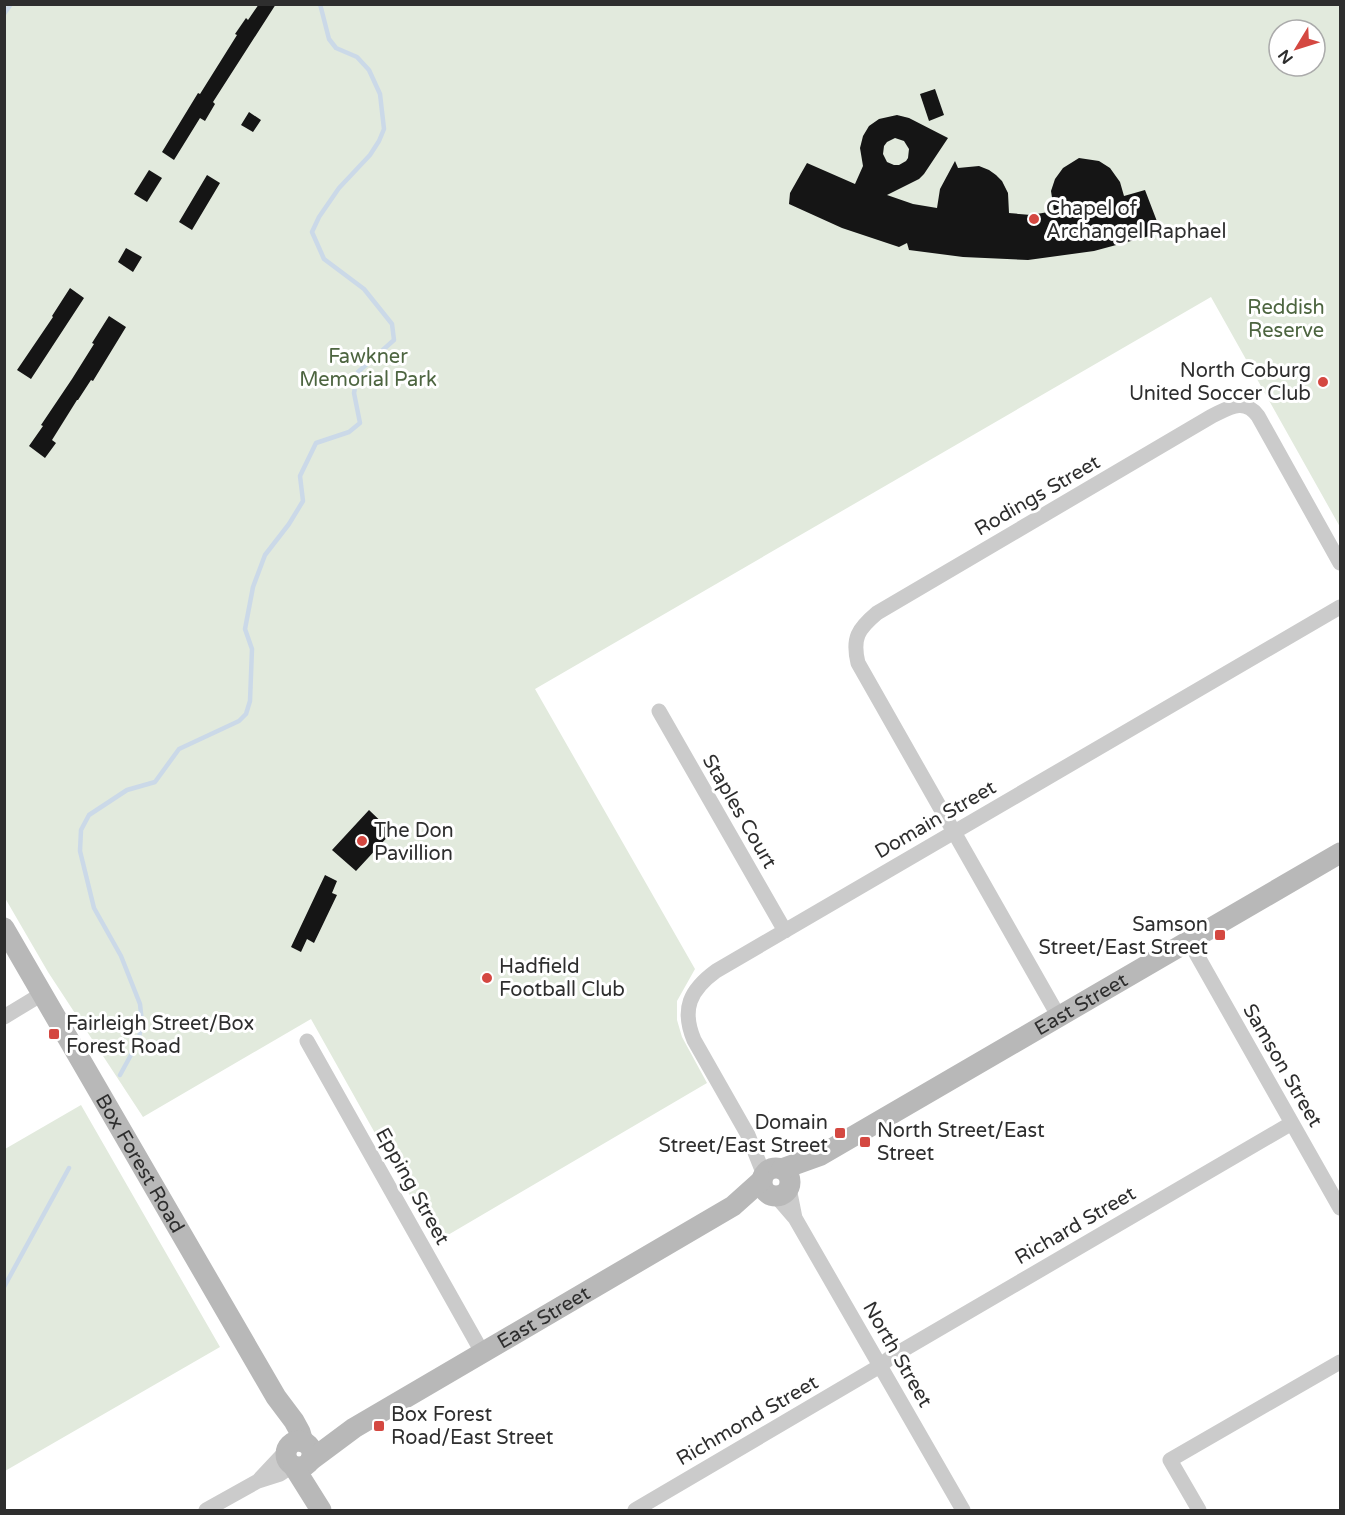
<svg xmlns="http://www.w3.org/2000/svg" width="1345" height="1515" font-family="'Varela Round',sans-serif">
	<style>
		.green { fill: #e2eadd; fill-rule: evenodd }
		.lines { fill: none; stroke-linecap: round; stroke-linejoin: round }
		.stream { stroke: #cbd9e8; stroke-width: 4.5 }
		.building { fill: #151515; fill-rule: evenodd }
		.street { stroke: #cbcbcb; stroke-width: 15 }
		.secondary { stroke: #b8b8b8; stroke-width: 21 }
		.poi-dot { fill: #d44841; stroke: #fff; stroke-width: 2 }
		.labels { text-anchor: middle; stroke-width: 6; stroke-linejoin: round; paint-order: stroke }
		.poi-label { font-size: 20px; fill: #2e2e2e; stroke: #fff; text-anchor: start }
		.park-label { font-size: 20px; fill: #4d6540; stroke: #fff }
		.street-label { font-size: 20px; fill: #2e2e2e; stroke: #fff }
	</style>
	<rect width="100%" height="100%" fill="#fff"/>
	<!-- green -->
	<path class="green" d="M4 5H1340V527L1211 297 535 689 695 969 677 1001V1020L682 1037 707 1083 436 1242 311 1019 143 1117 48 972 5 898ZM1279 30H1315V66H1279Z
		M81 1105 220 1347 5 1471V1149Z"/>
	<g class="lines">
		<!-- stream -->
		<path class="stream" d="M4 14 11 4
			M120 1075 138 1042 142 1023 140 1004 121 956 94 908 80 851 81 830 89 815 127 790 155 782 179 749 239 721 246 714 250 701 252 649 245 629 253 587 265 555 289 524 303 501 300 476 316 443 349 432 360 423 354 393 358 372 394 340 392 324 364 289 324 259 312 232 319 217 339 188 370 155 379 141 384 129 380 94 369 70 357 57 336 48 329 39 320 4
			M4 1287 69 1168"/>
	</g>
	<!-- building -->
	<path class="building" d="M259 4H276L213 102 215 104 205 121 200 118 174 160 162 152 198 93 200 94 237 35 235 34 246 18 248 20Z
		M935 89 944 115 929 121 920 94Z
		M249 112 261 120 253 132 241 125Z
		M897 115 909 118 948 138 924 174 919 179 887 195 913 204 937 208 940 189 955 161 958 168 979 166 989 170 996 175 1002 181 1008 193 1009 213 1031 215 1054 211 1051 191 1055 179 1063 168 1079 158 1099 161 1110 168 1120 182 1124 196 1145 190 1158 224 1157 234 1094 251 1028 260 963 257 909 250 907 243 899 247 842 228 789 204 790 193 807 163 855 184 863 166 860 148 863 136 869 126 879 119ZM895 138 904 141 909 149 908 158 906 161 899 165H894L887 162 883 154 884 146 887 142Z
		M149 170 162 178 147 202 134 194Z
		M207 175 220 183 192 230 179 222Z
		M126 248 142 257 133 272 118 262Z
		M70 288 84 298 31 379 17 370 53 317 52 316Z
		M109 316 126 327 93 381 91 380 78 400H77L52 440 56 443 45 458 29 446 43 426 41 425 72 379 94 344 92 343Z
		M369 810 392 832 356 871 332 850Z
		M325 875 337 881 332 893 337 895 314 943 307 939 301 952 291 947Z"/>
	<g class="lines">
		<!-- street -->
		<path class="street" d="M659 711 785 931
			M1189 941 1340 1208
			M4 1017 42 994
			M1059 1017 858 663C852 638 858 629 877 613L1212 416C1229 408 1244 397 1258 416L1340 563
			M307 1041 482 1352
			M764 1175 748 1135 694 1040C681 1009 690 990 716 971L1340 607
			M789 1188 795 1218
			M776 1196 795 1218 963 1510
			M258 1481 286 1451
			M206 1510 258 1481 280 1474 292 1466
			M635 1510 880 1366 891 1357 1292 1123
			M1199 1510 1170 1460 1340 1362"/>
		<!-- secondary -->
		<g class="secondary">
			<path id="s1" d="M4 928 276 1397 294 1421 300 1432 303 1442"/>
			<circle cx="776" cy="1182" r="14"/>
			<path id="s2" d="M782 1169 821 1155 1340 853"/>
			<circle cx="299" cy="1454" r="13"/>
			<path id="s3" d="M311 1460 354 1428 733 1206 762 1180"/>
			<path d="M294 1467 321 1510"/>
		</g>
	</g>
	<!-- markers -->
	<g class="poi-dot">
		<circle cx="1034" cy="219" r="6"/>
		<circle cx="1323" cy="382" r="6"/>
		<circle cx="362" cy="841" r="6"/>
		<rect x="1214" y="929" width="12" height="12" rx="3"/>
		<circle cx="487" cy="978" r="6"/>
		<rect x="48" y="1028" width="12" height="12" rx="3"/>
		<rect x="834" y="1127" width="12" height="12" rx="3"/>
		<rect x="859" y="1136" width="12" height="12" rx="3"/>
		<rect x="373" y="1420" width="12" height="12" rx="3"/>
	</g>
	<g class="labels">
		<!-- poi labels -->
		<g class="poi-label">
			<text x="1046" y="215">Chapel of<tspan x="1046" dy="23">Archangel Raphael</tspan></text>
			<text x="1311" y="377" text-anchor="end">North Coburg<tspan x="1311" dy="23">United Soccer Club</tspan></text>
			<text x="374" y="837">The Don<tspan x="374" dy="23">Pavillion</tspan></text>
			<text x="1208" y="931" text-anchor="end">Samson<tspan x="1208" dy="23">Street/East Street</tspan></text>
			<text x="499" y="973">Hadfield<tspan x="499" dy="23">Football Club</tspan></text>
			<text x="66" y="1030">Fairleigh Street/Box<tspan x="66" dy="23">Forest Road</tspan></text>
			<text x="828" y="1129" text-anchor="end">Domain<tspan x="828" dy="23">Street/East Street</tspan></text>
			<text x="877" y="1137">North Street/East<tspan x="877" dy="23">Street</tspan></text>
			<text x="391" y="1421">Box Forest<tspan x="391" dy="23">Road/East Street</tspan></text>
		</g>
		<!-- park labels -->
		<g class="park-label">
			<text x="1286" y="314">Reddish<tspan x="1286" dy="23">Reserve</tspan></text>
			<text x="368" y="363">Fawkner<tspan x="368" dy="23">Memorial Park</tspan></text>
		</g>
		<!-- street labels -->
		<g class="street-label">
			<text transform="translate(1037 495) rotate(-30)" y="7">Rodings Street</text>
			<text transform="translate(740 811) rotate(60)" y="7">Staples Court</text>
			<text transform="translate(935 819) rotate(-30)" y="7">Domain Street</text>
			<text dy="7" stroke="none"><textPath href="#s2" startOffset="342">East Street</textPath></text>
			<text transform="translate(1283 1065) rotate(60)" y="7">Samson Street</text>
			<text dy="7" stroke="none"><textPath href="#s1" startOffset="272">Box Forest Road</textPath></text>
			<text transform="translate(413 1186) rotate(61)" y="7">Epping Street</text>
			<text transform="translate(1075 1225) rotate(-30)" y="7">Richard Street</text>
			<text dy="7" stroke="none"><textPath href="#s3" startOffset="273">East Street</textPath></text>
			<text transform="translate(898 1354) rotate(60)" y="7">North Street</text>
			<text transform="translate(747 1420) rotate(-30)" y="7">Richmond Street</text>
		</g>
	</g>
	<!-- border -->
	<rect width="1345" height="1515" fill="none" stroke="#2e2e2e" stroke-width="12"/>
	<!-- north arrow -->
	<g transform="translate(1297 48) rotate(232)"><circle r="28" fill="#ffffff" stroke="#ababab" stroke-width="1.5"/>
	<path d="M0-4.5L10 22L0 15L-10 22Z" fill="#d44841"/>
	<text y="-9" font-size="16" font-weight="bold" text-anchor="middle" fill="#2e2e2e">N</text>
	</g>
</svg>
